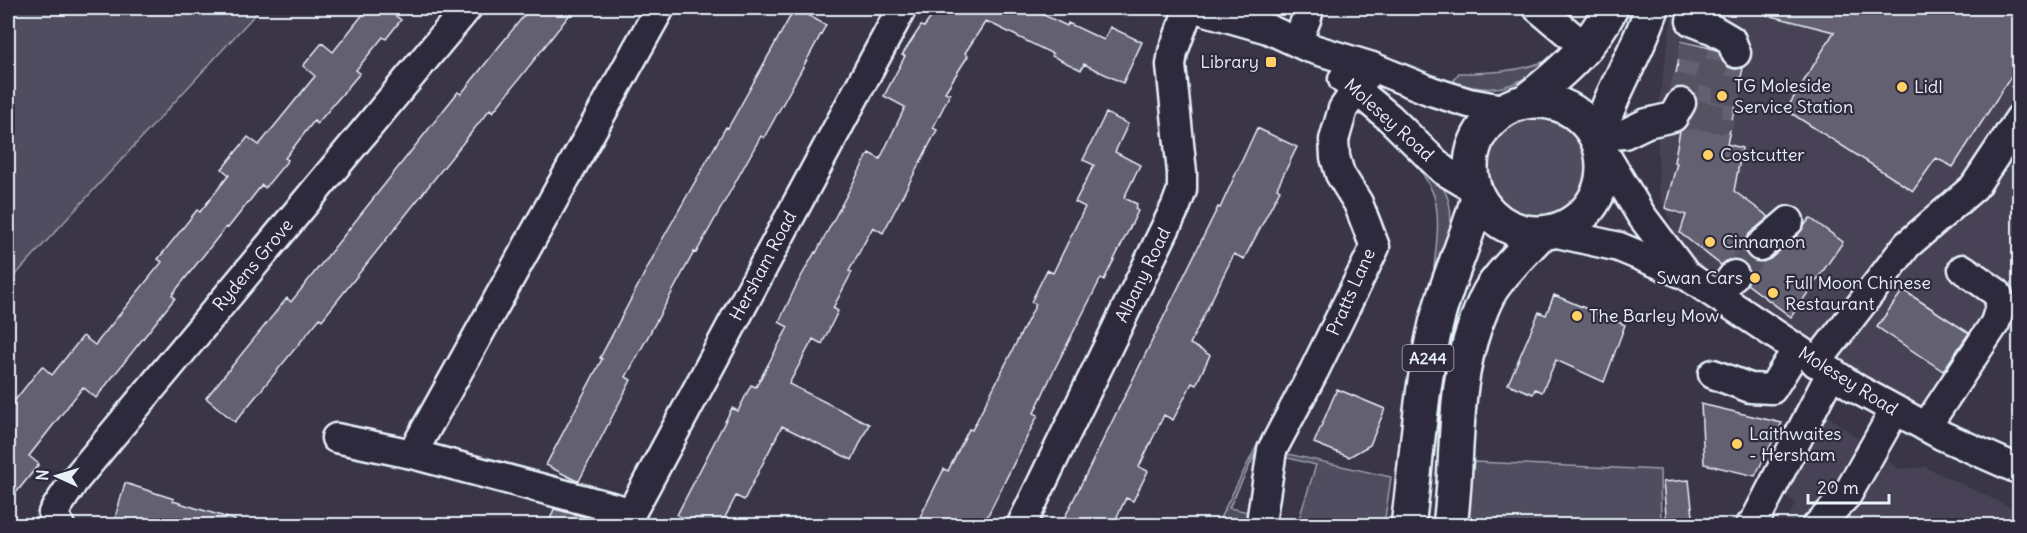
<svg xmlns="http://www.w3.org/2000/svg" width="2027" height="533" font-family="Delius,sans-serif">
	<style>
		.built { fill: #464354 }
		.green { fill: #504e5f; stroke: #9ca0ac; stroke-width: 1.5; fill-rule: evenodd }
		.building { fill: #636171; stroke: #e8f1f8; stroke-width: 1.5 }
		.lines { fill: none; stroke-linecap: round; stroke-linejoin: round }
		.minor-tunnel { stroke: #545262; stroke-width: 28; stroke-dasharray: 28 14; stroke-linecap: butt }
		.minor-casing { stroke: #e8f1f8; stroke-width: 33 }
		.major-casing { stroke: #e8f1f8; stroke-width: 38 }
		.minor { stroke: #2f2a3d; stroke-width: 28 }
		.major { stroke: #2f2a3d; stroke-width: 33 }
		.poi-dot { fill: #ffd166; stroke: #2f2a3d; stroke-width: 2 }
		.labels { text-anchor: middle; stroke-width: 4.5; stroke-linejoin: round; paint-order: stroke }
		.shield { fill: #2f2a3d; stroke: #b0b5c0; stroke-width: 1.5 }
		.shield-label { font-size: 16px; font-weight: bold; fill: #e8f1f8 }
		.poi-label { font-size: 18px; fill: #e8f1f8; stroke: #2f2a3d; text-anchor: start }
		.street-label { font-size: 18px; fill: #e8f1f8; stroke: #2f2a3d }
	</style>
	<rect width="100%" height="100%" fill="#3a3648"/>
	<filter id="ink" filterUnits="userSpaceOnUse"><feTurbulence type="fractalNoise" baseFrequency=".0167" numOctaves="2"/><feDisplacementMap in="SourceGraphic" scale="12" xChannelSelector="R" yChannelSelector="G"/><feConvolveMatrix kernelMatrix="1 2 1 2 8 2 1 2 1" color-interpolation-filters="sRGB"/></filter>
	<g filter="url(#ink)">
		<!-- built -->
		<path class="built" d="M1673 8H2019L2020 243 2011 254 2019 287V296L1936 419 1786 331 1684 259 1659 192 1657 115Z
			M1825 414 1899 469 1925 467 2019 511V525L1783 526 1796 503 1784 495 1804 458Z"/>
		<!-- green -->
		<path class="green" d="M8 8H261L8 283Z
			M1543 62 1545 64C1514 89 1493 94 1455 83L1454 79 1459 73C1489 73 1515 72 1543 62Z
			M1488 167a50 50 0 1 1 100 0a50 50 0 1 1-100 0Z
			M1416 163C1422 167 1429 172 1434 177 1465 206 1446 250 1433 282 1434 255 1442 223 1434 196 1430 184 1422 173 1416 163Z
			M1256 447 1391 477 1384 525 1216 526ZM1257 450 1316 465 1298 522 1229 508Z
			M1474 462 1660 470 1661 525 1464 526Z"/>
		<!-- building -->
		<path class="building" d="M368 8H385L401 20 386 39 383 37 356 70 360 73 317 124 314 121 285 158 288 160 265 188 262 185 228 228 226 227 172 295 175 298 96 398 83 387 29 456 39 464 8 503V409L42 366 52 375 83 336 95 345 162 262 158 259 197 210 200 212 229 175 222 169 248 137 259 145 315 76 303 66 322 43 333 52Z
			M530 8H575L493 112 490 109 322 320 320 318 235 422 206 398 287 298 291 302 458 92 461 94Z
			M795 8 826 25 764 138 761 136 696 253 694 252 626 377 631 380 579 481 575 480 546 465 602 359 600 358 662 240 726 127 728 128Z
			M938 8H1029L1067 26 1068 23 1104 40 1110 27 1142 42 1123 83 1084 64 1081 70 1052 56 1053 54 986 21 965 53 968 56 945 92 950 94 933 128 937 130 883 233 873 227 849 271 852 272 833 308 838 311 822 344 813 339 789 384 869 424 852 460 782 426 744 500 736 496 721 525H698L677 515 732 408 738 411 751 385 756 387 788 327 779 322 797 284 815 252 816 253 869 153 880 159 905 107 884 96 905 56 902 55 921 26 924 27Z
			M1768 8H2019V64L1953 167 1936 158 1913 191 1786 110 1834 32 1767 15Z
			M1682 42 1714 49 1718 51 1726 66 1734 69 1743 68 1727 144 1742 148 1734 191 1769 217 1749 234 1745 240 1744 248 1747 256 1755 262H1762L1770 259 1796 237 1810 218 1843 242 1791 317 1747 284 1750 277 1749 268 1744 262 1736 259 1728 260 1721 265 1680 233 1686 215 1665 208 1677 163 1674 162 1680 131 1687 125 1697 104 1695 95 1690 89 1682 87 1673 89Z
			M1106 113 1128 124 1115 152 1140 165 1124 198 1137 204 1135 209 1138 211 1104 280 1101 278 1053 372 1034 413 1038 415 983 525H916L944 469 948 471 969 429 972 430 1036 304 1031 302 1047 270 1053 273 1085 207 1075 202 1094 165 1083 160Z
			M1257 128 1297 147 1277 188 1280 190 1244 259 1234 254 1190 344 1210 355 1196 385 1192 383 1173 420 1164 415 1139 467 1148 471 1133 501 1126 498 1113 525H1061L1218 207 1220 208Z
			M1903 290 1969 333 1943 371 1877 327Z
			M1554 295 1625 325 1604 382 1556 360 1542 392 1535 389 1533 394 1508 384 1539 312 1546 315Z
			M1337 389 1385 409 1370 445 1349 457 1314 443Z
			M1701 404 1782 423 1755 476 1704 464Z
			M1689 480 1694 525H1667L1663 482Z
			M125 483 174 499 173 501 235 520 234 525H113Z
			M554 509 608 523V525H548Z"/>
		<g class="lines">
			<!-- minor-tunnel -->
			<path class="minor-tunnel" d="M1681 103 1695 45
				M1695 115 1721 119 1736 53
				M1684 116 1695 115 1703 106 1717 50
				M1734 275 1760 246"/>
			<defs>
				<path id="minor" d="M1195 8 1268 29 1307 47 1372 67 1431 91 1469 103 1503 109
					M1538 8 1586 48
					M1691 21 1714 30 1731 40 1736 53
					M1297 42 1307 17 1309 8
					M1343 79 1390 118 1443 170 1475 189
					M1598 136 1624 134 1647 123 1673 117 1681 103
					M1603 151 1641 215 1683 271
					M1553 232 1619 247 1686 275 1857 389 1943 436 2020 470
					M1760 246 1789 221
					M1718 296 1734 275
					M1816 363 1907 245 1974 187 2020 118
					M1713 374 1750 388 1772 389 1797 349
					M1926 427 1995 323 2001 304 1997 293 1963 269
					M336 438 412 454 630 512
					M412 454 660 8
					M1262 516 1272 450 1314 371 1375 247 1358 203 1340 174 1335 157 1334 140 1343 109 1372 67
					M60 526 53 513 74 481 467 8
					M624 526 902 8
					M1021 526 1176 206 1182 190V173L1171 65 1173 52 1189 8
					M1750 526 1756 519 1831 373
					M1817 526 1847 495 1895 410"/>
				<path id="major" d="M1527 100C1561 73 1592 46 1611 8
					M1471 167a66 66 0 1 1 132 0a66 66 0 1 1-132 0Z
					M1598 136C1611 91 1638 52 1652 8
					M1408 526C1417 459 1420 390 1436 324 1446 281 1467 241 1478 197
					M1450 526C1459 459 1452 390 1475 326 1480 313 1484 300 1492 288 1506 268 1524 251 1541 233"/>
			</defs>
			<!-- minor casing -->
			<use href="#minor" class="minor-casing"/>
			<!-- major casing -->
			<use href="#major" class="major-casing"/>
			<!-- minor -->
			<use href="#minor" class="minor"/>
			<!-- major -->
			<use href="#major" class="major"/>
		</g>
	</g>
	<!-- markers -->
	<g class="poi-dot">
		<rect x="1265" y="56" width="12" height="12" rx="3"/>
		<circle cx="1902" cy="87" r="6"/>
		<circle cx="1722" cy="96" r="6"/>
		<circle cx="1708" cy="155" r="6"/>
		<circle cx="1710" cy="242" r="6"/>
		<circle cx="1755" cy="278" r="6"/>
		<circle cx="1773" cy="293" r="6"/>
		<circle cx="1577" cy="316" r="6"/>
		<circle cx="1737" cy="444" r="6"/>
	</g>
	<g class="labels">
		<!-- shield labels -->
		<rect class="shield" x="1402.5" y="345" width="51" height="26" rx="4.5"/>
		<g class="shield-label">
			<text x="1428" y="364">A244</text>
		</g>
		<!-- poi labels -->
		<g class="poi-label">
			<text x="1259" y="68" text-anchor="end">Library</text>
			<text x="1734" y="92">TG Moleside<tspan x="1734" dy="21">Service Station</tspan></text>
			<text x="1914" y="93">Lidl</text>
			<text x="1720" y="161">Costcutter</text>
			<text x="1722" y="248">Cinnamon</text>
			<text x="1743" y="284" text-anchor="end">Swan Cars</text>
			<text x="1785" y="289">Full Moon Chinese<tspan x="1785" dy="21">Restaurant</tspan></text>
			<text x="1589" y="322">The Barley Mow</text>
			<text x="1749" y="440">Laithwaites<tspan x="1749" dy="21">- Hersham</tspan></text>
		</g>
		<!-- street labels -->
		<g class="street-label">
			<text transform="translate(1389 120) rotate(42)" y="6">Molesey Road</text>
			<text transform="translate(253 265) rotate(-50)" y="6">Rydens Grove</text>
			<text transform="translate(763 266) rotate(-62)" y="6">Hersham Road</text>
			<text transform="translate(1143 275) rotate(-64)" y="6">Albany Road</text>
			<text transform="translate(1351 292) rotate(-66)" y="6">Pratts Lane</text>
			<text transform="translate(1848 381) rotate(32)" y="6">Molesey Road</text>
		</g>
	</g>
	<!-- margin -->
	<rect width="2027" height="533" fill="none" stroke="#2f2a3d" stroke-width="30"/>
	<rect x="15" y="15" width="1997" height="503" fill="none" stroke="#e8f1f8" stroke-width="2" filter="url(#ink)"/>
	<!-- north arrow -->
	<g transform="translate(57 476) rotate(274)" stroke="#2f2a3d" stroke-width="4.5" paint-order="stroke">
	<path d="M0-4.5L10 22L0 15L-10 22Z" fill="#e8f1f8"/>
	<text y="-9" font-size="16" font-weight="bold" text-anchor="middle" fill="#e8f1f8">N</text>
	</g>
	<!-- scale -->
	<path d="M1808 494v9h81v-9" fill="none" stroke="#e8f1f8" stroke-width="3"/>
	<text x="1817" y="494" font-size="18" fill="#e8f1f8" stroke="#2f2a3d" stroke-width="4.5" paint-order="stroke">20 m</text>
</svg>
